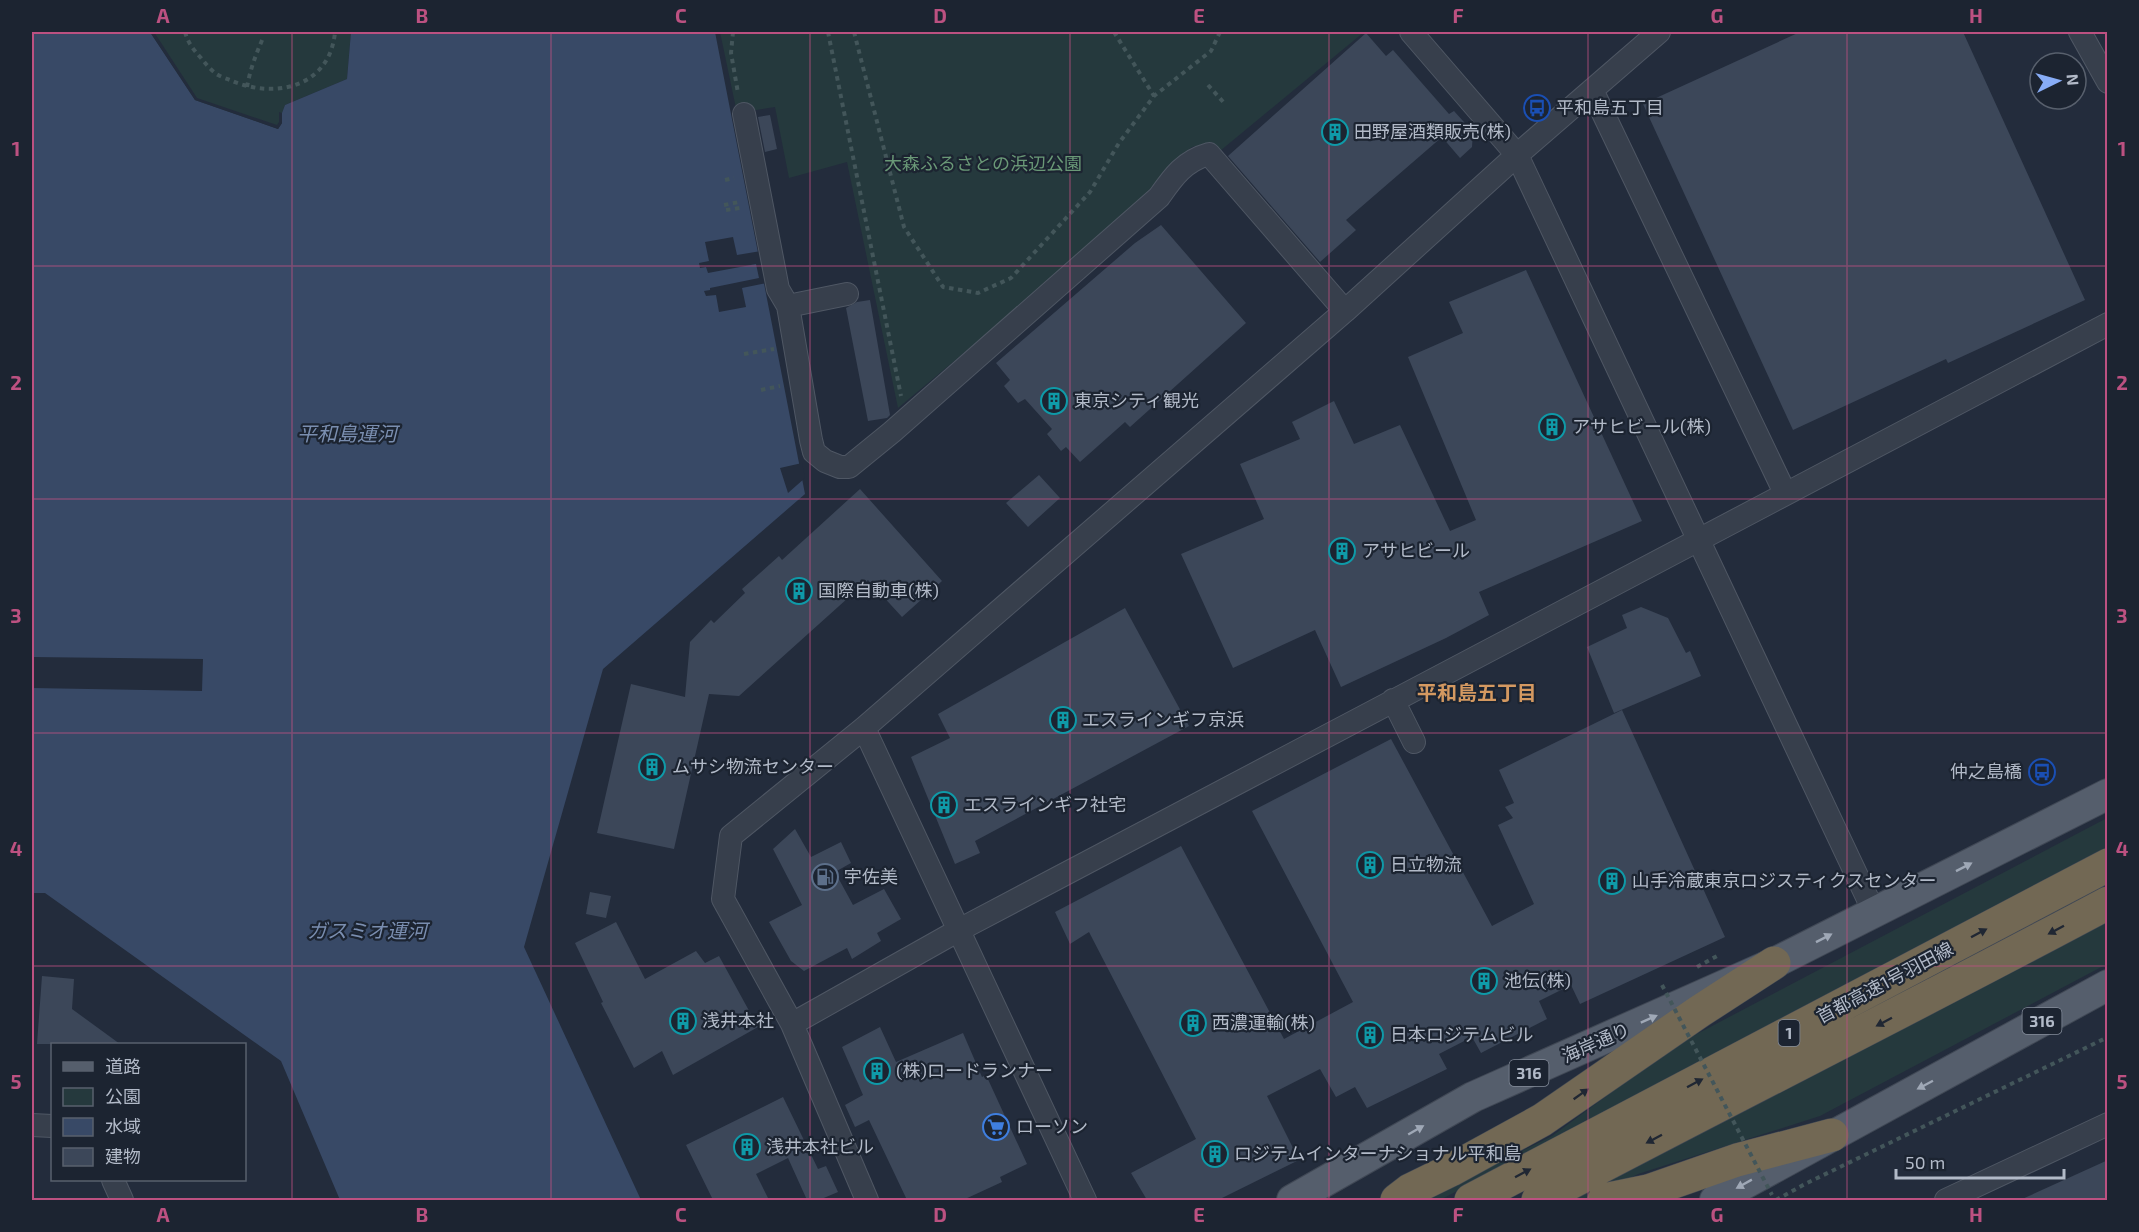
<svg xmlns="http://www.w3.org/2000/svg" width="2139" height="1232" font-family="'Exo 2','Noto Sans JP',sans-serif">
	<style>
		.green { fill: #25393d }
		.water { fill: #384966 }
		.pier { fill: #232c3c }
		.building { fill: #3c4759 }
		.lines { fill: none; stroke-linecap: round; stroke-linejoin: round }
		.minor-casing { stroke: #4f5764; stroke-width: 24 }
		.major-casing { stroke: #404855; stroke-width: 32 }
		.highway-casing { stroke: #3f4754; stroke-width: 34 }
		.path { stroke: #43565a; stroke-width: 4; stroke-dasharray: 4.5 4.5; stroke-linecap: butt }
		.minor { stroke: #373f4c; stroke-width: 22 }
		.major { stroke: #555e6c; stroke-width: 30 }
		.highway { stroke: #726854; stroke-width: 33 }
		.path-bridge { stroke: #43565a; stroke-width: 4; stroke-dasharray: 4.5 4.5; stroke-linecap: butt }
		.oneway { fill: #9fa8b6 }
		.oneway2 { fill: #202733 }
		.grid { fill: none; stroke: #bc5181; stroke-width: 1.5; stroke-opacity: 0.55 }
		.labels { text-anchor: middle; stroke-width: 4.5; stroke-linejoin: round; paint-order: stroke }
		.shield { fill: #1c2431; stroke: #858d9b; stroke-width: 1.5 }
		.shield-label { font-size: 16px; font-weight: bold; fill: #b2bac8 }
		.poi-label { font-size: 18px; fill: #b2bac8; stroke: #1c2431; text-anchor: start }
		.park-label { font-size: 18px; fill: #6a9977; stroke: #1c2431 }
		.street-label { font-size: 18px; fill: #b2bac8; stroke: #1c2431 }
		.water-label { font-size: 20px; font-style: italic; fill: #7a8eb0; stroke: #1c2431 }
		.neighbourhood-label { font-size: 20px; font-weight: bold; fill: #d49961; stroke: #1c2431 }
		.neatline { fill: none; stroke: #bc5181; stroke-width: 2 }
		.grid-label { font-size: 20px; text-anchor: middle; font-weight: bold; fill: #bc5181 }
	</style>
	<rect width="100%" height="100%" fill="#232c3c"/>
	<!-- green -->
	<path class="green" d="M150 32H351L347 79 285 105 282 113V123L278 129 195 100Z
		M720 32H1364L1220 151 1212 142 1192 147 1167 168 1158 191 898 408 847 162 789 178 775 107 737 113Z
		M2107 818V848L1440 1200H1425L1552 1136 1676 1045Z
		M2107 919V964L1820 1116 1638 1174 1588 1200H1571Z"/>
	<!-- water -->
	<path class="water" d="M32 32H150L195 100 278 129 282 123V113L285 105 347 79 351 32H715L805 494 603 669 524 947 641 1200H340L281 1061 45 893H32Z"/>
	<!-- pier -->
	<path class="pier" d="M150 32H154L197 98 277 125 279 122V112L282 113V123L278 129 195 100Z
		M733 237 737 255 761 251 767 283 742 288 746 307 719 312 716 295 706 296 704 291 710 290V288L759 278 756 264 708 273 706 267 700 268 699 263 709 261 705 242Z
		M802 463 805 478 788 493 780 468Z
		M32 657 203 659 202 691 32 688Z"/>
	<!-- building -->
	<path class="building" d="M1800 32H1963L2085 300 1948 363 1946 359 1793 430 1643 104Z
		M1366 33 1386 56 1393 50 1449 114 1454 111 1473 132 1472 147 1460 158 1442 137 1346 220 1356 230 1320 262 1228 156Z
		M770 115 777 149 765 152 758 117Z
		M1161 225 1246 323 1130 427 1125 422 1080 462 1066 447 1061 451 1047 434 1052 429 1025 399 1018 403 1004 386 1010 380 996 363 1135 243Z
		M1526 270 1642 521 1479 592 1489 615 1446 638 1341 687 1315 630 1233 668 1181 554 1264 519 1240 464 1300 439 1292 422 1334 401 1354 444 1400 425 1450 531 1476 520 1408 357 1463 333 1449 302Z
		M870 300 890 415 887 418 868 421 846 308 857 302Z
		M1039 475 1060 498 1028 527 1006 503Z
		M860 489 942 581 902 617 868 580 739 696 709 694 674 849 597 833 631 684 685 697 690 642 711 620 714 623 745 593 742 589 779 556 782 560Z
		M1641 607 1668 618 1686 653 1690 651 1701 676 1614 713 1587 647 1627 628 1622 615Z
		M1125 608 1189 726 975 841 980 853 955 864 911 757 950 738 938 714Z
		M1622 710 1725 937 1580 1004 1571 985 1539 1001 1547 1019 1481 1053 1472 1037 1439 1054 1447 1069 1367 1108 1355 1087 1336 1097 1320 1069 1267 1096 1299 1160 1218 1200H1147L1131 1173 1196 1139 1089 932 1070 944 1055 912 1181 846 1284 1039 1353 1002 1252 811 1391 739 1492 926 1534 904 1498 825 1513 818 1505 807 1514 803 1499 770Z
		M795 829 811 857 841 842 851 863 835 872 853 905 884 889 901 919 877 933 881 941 852 959 847 948 804 971 791 961 769 922 802 905 773 849Z
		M590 892 611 896 606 918 586 914Z
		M616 922 645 979 696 951 705 963 719 956 758 1027 673 1075 662 1051 634 1068 601 1003 603 1002 575 943Z
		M42 976 74 979 72 1009 120 1044H37Z
		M880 1027 896 1062 963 1033 982 1077 986 1075 1027 1164 1000 1177 1002 1182 963 1200H907L869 1120 855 1127 845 1105 863 1095 842 1047Z
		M783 1097 818 1169 826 1166 838 1192 819 1200H807L788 1158 756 1174 769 1200H713L686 1145Z
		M2108 1160V1200H2020Z"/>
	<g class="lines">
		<defs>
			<path id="minor" d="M1411 32 1517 155 1874 912
				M2080 32 2108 82
				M1592 90 1785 493
				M744 114 778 289 788 306 811 440 814 452 825 461 840 467H849L892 432 1159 197C1173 177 1184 161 1209 154L1345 311
				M788 306 847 294
				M1393 700 1414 742
				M864 728 1085 1200
				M792 1024 959 930 2108 324
				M32 1125 52 1126
				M113 1180 122 1200
				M867 1200 792 1024 723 899 731 836 864 728 1345 311 1517 155 1659 32
				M1946 1200 2108 1124"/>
			<path id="major" d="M1292 1200 1473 1097 1774 963 2108 794
				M1715 1200 2108 985"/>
			<path id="highway" d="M1397 1200 1410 1190 1451 1170 1542 1120 1700 1011 1774 963
				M1471 1200 2108 865
				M1538 1200C1727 1100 1919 1004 2108 903
				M1604 1200 1648 1191 1737 1160 1832 1135"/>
		</defs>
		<!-- minor casing -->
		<use href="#minor" class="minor-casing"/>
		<!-- major casing -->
		<use href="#major" class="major-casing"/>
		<!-- highway casing -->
		<use href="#highway" class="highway-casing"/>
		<!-- path -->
		<path class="path" d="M185 32C188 43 193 49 201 58 205 63 209 68 214 72 218 76 225 78 230 80 275 100 330 87 335 32
			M733 32 731 53 738 93
			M828 32 901 396
			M854 32 904 227 943 287 978 293 1011 278 1090 192 1119 143 1154 96 1211 51 1220 32
			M1114 32 1154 96
			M1208 85 1225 104
			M247 87C250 70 256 54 263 38
			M725 180 734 178
			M724 205 739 202
			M726 210 740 208
			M744 354 774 349
			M761 390 780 386
			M1697 967 1717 956
			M1776 1200 1805 1184 2108 1037"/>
		<!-- minor -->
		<use href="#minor" class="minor"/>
		<!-- major -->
		<use href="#major" class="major"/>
		<!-- highway -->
		<use href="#highway" class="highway"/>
		<!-- path-bridge -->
		<path class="path-bridge" d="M1662 985 1772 1195"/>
	</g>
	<!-- one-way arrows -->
	<defs><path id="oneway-solid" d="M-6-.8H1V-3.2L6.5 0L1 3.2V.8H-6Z" transform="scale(1.5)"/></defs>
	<g class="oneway">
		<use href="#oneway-solid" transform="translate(1964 867) rotate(-27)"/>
		<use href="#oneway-solid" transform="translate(1824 938) rotate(-27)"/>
		<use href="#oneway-solid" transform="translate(1649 1019) rotate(-24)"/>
		<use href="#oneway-solid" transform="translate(1925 1085) rotate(152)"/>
		<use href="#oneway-solid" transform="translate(1416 1130) rotate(-30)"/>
		<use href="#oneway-solid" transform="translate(1744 1184) rotate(151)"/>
	</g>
	<g class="oneway2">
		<use href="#oneway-solid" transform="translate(2056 930) rotate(152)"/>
		<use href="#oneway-solid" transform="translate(1979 933) rotate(-28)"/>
		<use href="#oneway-solid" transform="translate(1884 1022) rotate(152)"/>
		<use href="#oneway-solid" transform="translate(1695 1083) rotate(-28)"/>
		<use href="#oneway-solid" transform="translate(1581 1094) rotate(-35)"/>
		<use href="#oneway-solid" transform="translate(1654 1139) rotate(152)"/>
		<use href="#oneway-solid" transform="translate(1523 1173) rotate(-28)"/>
	</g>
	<!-- grid -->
	<path class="grid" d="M292 32V1200M551 32V1200M810 32V1200M1070 32V1200M1329 32V1200M1588 32V1200M1847 32V1200M32 266H2108M32 499H2108M32 733H2108M32 966H2108"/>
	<!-- icons -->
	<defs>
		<symbol id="bus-ring" viewBox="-11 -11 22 22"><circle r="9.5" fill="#1c2431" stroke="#1a4fb4" stroke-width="1.5"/><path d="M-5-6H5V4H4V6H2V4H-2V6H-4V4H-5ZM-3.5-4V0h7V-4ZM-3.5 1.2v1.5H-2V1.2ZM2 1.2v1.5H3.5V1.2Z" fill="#1a4fb4"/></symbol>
		<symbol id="building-ring" viewBox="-11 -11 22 22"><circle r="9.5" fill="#1c2431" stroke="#0f9aa8" stroke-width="1.5"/><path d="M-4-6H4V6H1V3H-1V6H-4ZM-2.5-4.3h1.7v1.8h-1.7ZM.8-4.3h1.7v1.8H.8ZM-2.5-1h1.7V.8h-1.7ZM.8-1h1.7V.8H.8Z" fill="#0f9aa8"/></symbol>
		<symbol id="fuel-ring" viewBox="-11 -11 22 22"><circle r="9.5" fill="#1c2431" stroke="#5c6f8a" stroke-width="1.5"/><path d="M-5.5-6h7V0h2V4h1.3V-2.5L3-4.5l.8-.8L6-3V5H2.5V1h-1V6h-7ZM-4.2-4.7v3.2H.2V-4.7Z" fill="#5c6f8a"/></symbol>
		<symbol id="supermarket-ring" viewBox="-11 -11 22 22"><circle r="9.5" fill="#1c2431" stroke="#3f7fe0" stroke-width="1.5"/><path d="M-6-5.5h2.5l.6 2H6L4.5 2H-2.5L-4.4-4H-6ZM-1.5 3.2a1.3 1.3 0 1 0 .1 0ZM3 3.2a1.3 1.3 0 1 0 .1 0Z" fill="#3f7fe0"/></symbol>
	</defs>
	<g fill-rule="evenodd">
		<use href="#bus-ring" x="1522" y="93" width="30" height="30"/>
		<use href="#building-ring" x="1320" y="117" width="30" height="30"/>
		<use href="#building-ring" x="1039" y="386" width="30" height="30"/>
		<use href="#building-ring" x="1537" y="412" width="30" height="30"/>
		<use href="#building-ring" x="1327" y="536" width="30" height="30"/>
		<use href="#building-ring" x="784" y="576" width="30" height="30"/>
		<use href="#building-ring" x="1048" y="705" width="30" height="30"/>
		<use href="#building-ring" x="637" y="752" width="30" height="30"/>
		<use href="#bus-ring" x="2027" y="757" width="30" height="30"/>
		<use href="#building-ring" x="929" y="790" width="30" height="30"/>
		<use href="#building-ring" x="1355" y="850" width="30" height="30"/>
		<use href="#fuel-ring" x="810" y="862" width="30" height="30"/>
		<use href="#building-ring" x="1597" y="866" width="30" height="30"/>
		<use href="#building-ring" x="1469" y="966" width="30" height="30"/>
		<use href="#building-ring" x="668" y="1006" width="30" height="30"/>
		<use href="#building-ring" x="1178" y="1008" width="30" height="30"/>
		<use href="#building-ring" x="1355" y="1020" width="30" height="30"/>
		<use href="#building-ring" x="862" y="1056" width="30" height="30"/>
		<use href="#supermarket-ring" x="981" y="1112" width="30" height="30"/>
		<use href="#building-ring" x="732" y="1132" width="30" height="30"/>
		<use href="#building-ring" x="1200" y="1139" width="30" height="30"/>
	</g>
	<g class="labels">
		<!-- shield labels -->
		<g class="shield">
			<rect x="2022.5" y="1008" width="39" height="26" rx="4.5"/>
			<rect x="1778.5" y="1020" width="21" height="26" rx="4.5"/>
			<rect x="1509.5" y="1060" width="39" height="26" rx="4.5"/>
		</g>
		<g class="shield-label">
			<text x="2042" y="1027">316</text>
			<text x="1789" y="1039">1</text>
			<text x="1529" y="1079">316</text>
		</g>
		<!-- poi labels -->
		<g class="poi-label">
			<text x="1556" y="114">平和島五丁目</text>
			<text x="1354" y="138">田野屋酒類販売(株)</text>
			<text x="1074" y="407">東京シティ観光</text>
			<text x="1572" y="433">アサヒビール(株)</text>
			<text x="1362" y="557">アサヒビール</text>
			<text x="818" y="597">国際自動車(株)</text>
			<text x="1082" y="726">エスラインギフ京浜</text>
			<text x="672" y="773">ムサシ物流センター</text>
			<text x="2022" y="778" text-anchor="end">仲之島橋</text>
			<text x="964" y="811">エスラインギフ社宅</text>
			<text x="1390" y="871">日立物流</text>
			<text x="844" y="883">宇佐美</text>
			<text x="1632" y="887">山手冷蔵東京ロジスティクスセンター</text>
			<text x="1504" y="987">池伝(株)</text>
			<text x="702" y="1027">浅井本社</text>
			<text x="1212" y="1029">西濃運輸(株)</text>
			<text x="1390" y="1041">日本ロジテムビル</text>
			<text x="896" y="1077">(株)ロードランナー</text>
			<text x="1016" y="1133">ローソン</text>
			<text x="766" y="1153">浅井本社ビル</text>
			<text x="1234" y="1160">ロジテムインターナショナル平和島</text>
		</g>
		<!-- park labels -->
		<g class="park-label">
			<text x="983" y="170">大森ふるさとの浜辺公園</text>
		</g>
		<!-- street labels -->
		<g class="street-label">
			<text transform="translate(1885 983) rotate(-28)" y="6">首都高速1号羽田線</text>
			<text transform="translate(1596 1043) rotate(-24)" y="6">海岸通り</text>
		</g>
		<!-- water labels -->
		<g class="water-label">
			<text x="347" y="441">平和島運河</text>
			<text x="367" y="938">ガスミオ運河</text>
		</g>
		<!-- neighbourhood labels -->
		<g class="neighbourhood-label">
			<text x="1477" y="700">平和島五丁目</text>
		</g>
	</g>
	<!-- border -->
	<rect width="2139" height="1232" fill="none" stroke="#1c2431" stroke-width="66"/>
	<!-- legend -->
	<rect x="51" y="1043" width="195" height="138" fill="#1c2431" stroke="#58606d" stroke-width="1.5"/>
	<rect x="63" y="1062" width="30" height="9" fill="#555e6c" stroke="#58606d" stroke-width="1.5"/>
	<text x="105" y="1073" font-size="18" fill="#b2bac8">道路</text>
	<rect x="63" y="1088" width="30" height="18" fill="#25393d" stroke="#58606d" stroke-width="1.5"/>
	<text x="105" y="1103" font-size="18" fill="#b2bac8">公園</text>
	<rect x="63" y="1118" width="30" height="18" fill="#384966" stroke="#58606d" stroke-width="1.5"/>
	<text x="105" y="1133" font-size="18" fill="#b2bac8">水域</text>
	<rect x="63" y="1148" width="30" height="18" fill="#3c4759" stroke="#58606d" stroke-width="1.5"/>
	<text x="105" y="1163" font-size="18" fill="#b2bac8">建物</text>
	<!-- north arrow -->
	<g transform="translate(2058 81) rotate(85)"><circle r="28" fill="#1c2431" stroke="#58606d" stroke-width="1.5"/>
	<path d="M0-4.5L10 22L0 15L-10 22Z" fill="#88adf7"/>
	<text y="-9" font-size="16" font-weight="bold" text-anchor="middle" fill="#b2bac8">N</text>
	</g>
	<!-- scale -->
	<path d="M1896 1169v9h168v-9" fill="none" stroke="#b2bac8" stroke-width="3"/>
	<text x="1905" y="1169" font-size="18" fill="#b2bac8" stroke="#1c2431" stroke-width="4.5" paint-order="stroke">50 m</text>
	<rect x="33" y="33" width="2073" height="1166" class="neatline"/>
	<g class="grid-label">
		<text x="163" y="23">A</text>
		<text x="422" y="23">B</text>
		<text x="681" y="23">C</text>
		<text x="940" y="23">D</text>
		<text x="1199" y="23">E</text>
		<text x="1458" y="23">F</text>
		<text x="1717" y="23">G</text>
		<text x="1976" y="23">H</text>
		<text x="16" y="156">1</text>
		<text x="2122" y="156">1</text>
		<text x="16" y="390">2</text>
		<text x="2122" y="390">2</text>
		<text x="16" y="623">3</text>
		<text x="2122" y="623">3</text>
		<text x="16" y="856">4</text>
		<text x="2122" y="856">4</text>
		<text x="16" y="1089">5</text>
		<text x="2122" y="1089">5</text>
		<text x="163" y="1222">A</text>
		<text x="422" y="1222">B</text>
		<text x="681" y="1222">C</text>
		<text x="940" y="1222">D</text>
		<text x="1199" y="1222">E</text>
		<text x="1458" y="1222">F</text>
		<text x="1717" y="1222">G</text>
		<text x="1976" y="1222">H</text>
	</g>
</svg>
